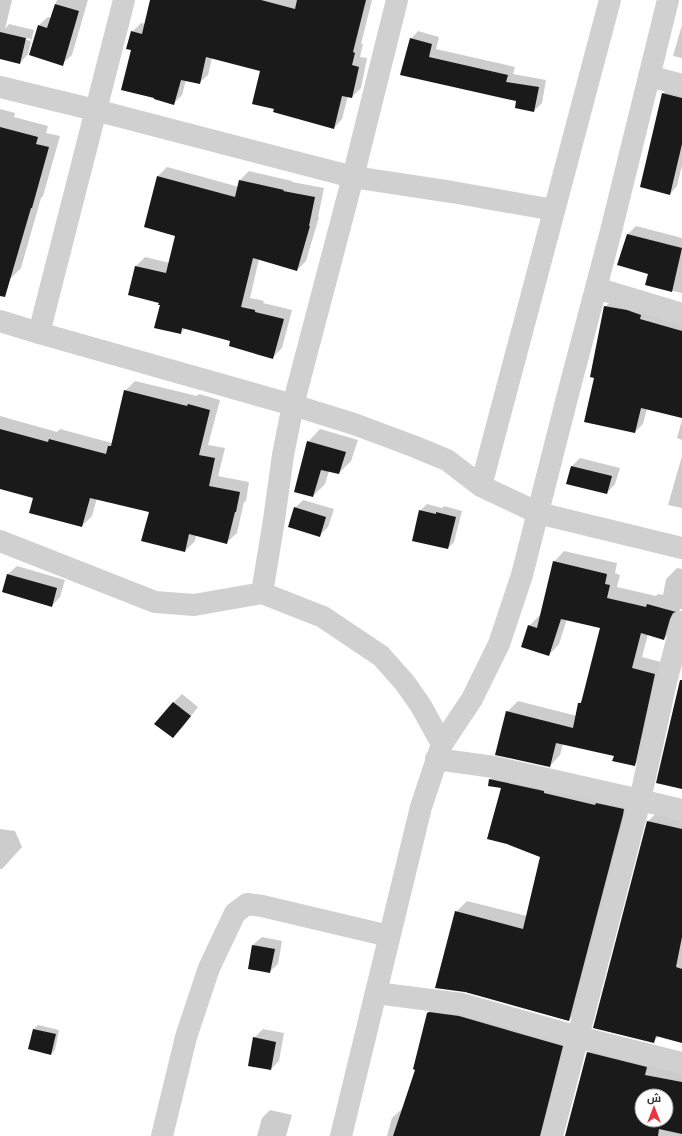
<svg xmlns="http://www.w3.org/2000/svg" width="682" height="1136" font-family="'Noto Sans',Cairo,sans-serif">
	<style>
		.shadow { fill: #0003; fill-rule: evenodd }
		.building { fill: #1a1a1a; fill-rule: evenodd }
		.lines { fill: none; stroke-linecap: round; stroke-linejoin: round }
		.minor { stroke: #d0d0d0; stroke-width: 22 }
	</style>
	<rect width="100%" height="100%" fill="#fff"/>
	<!-- shadow -->
	<path class="shadow" d="M0 0H12L5 29 9 24 34 30 28 54 20 63 0 58ZM5 33 31 39V41L5 35Z
		M57 0H88L72 55 62 64 38 26 48 17 51 18Z
		M153 0H372L361 44H363L360 57 367 58 361 88 352 97 348 96 342 119 334 128 276 108 261 70 212 58 208 75 199 83 186 80 182 95 173 104 132 50V32L141 23 145 24Z
		M682 25V58L673 56Z
		M418 31 439 37 436 49 515 67 513 74 546 80 542 103 534 111 517 100 401 74 411 39Z
		M670 86 682 89V165L677 186 670 194 663 94Z
		M0 109 15 113 14 117 48 126 46 133 60 136 43 196 41 198 21 268 10 279 0 276Z
		M167 167 239 187 240 180 249 171 292 181V182L324 188 318 217H319L306 261 297 270 259 259 250 298 264 301 263 303 292 310 282 348 273 357 231 341 186 328 180 333 160 302 129 294 136 266 145 257 170 263 176 235 145 227 158 176Z
		M636 226 682 238V293L646 285 649 274 628 234Z
		M613 299 682 320V417L647 409 643 424 635 432 595 377 605 307Z
		M135 381 197 396 199 394 220 400 208 445 225 448 218 476 249 482 246 501 244 502 237 533 226 543 196 535 195 541 185 551 150 512 97 498 92 516 82 526 34 498 0 488V416L57 432 60 429 112 443 125 391Z
		M682 420V440L677 438Z
		M320 429 358 440 351 461 339 473 329 471 325 484 313 496 308 442Z
		M682 456V508L668 505Z
		M580 458 620 468 615 484 607 493 572 466Z
		M303 500 334 509 328 527 320 535 295 508Z
		M427 504 442 508 444 506 462 511 454 542 448 548 420 511Z
		M564 551 617 563 615 573 620 575 617 587 656 596 658 594 663 595 666 579 677 568 682 569V609H680L675 628 664 639 648 634 642 657 665 663 645 754 634 765 615 755 563 744 560 755 550 766 507 712 518 701 577 716 579 703 583 699 601 628 567 619 559 644 549 655 529 626 540 615H541L554 562Z
		M17 566 65 580 60 597 52 606 3 591 8 574Z
		M182 694 198 707 181 729 172 737 173 703Z
		M501 769 634 798 580 1009 569 1020 456 912 467 901 527 916 541 856 502 787 490 779Z
		M659 811 682 816V1042L659 1036 653 1042 594 1027 648 821Z
		M0 829 15 831 22 847 2 869H0Z
		M262 937 282 941 278 964 269 972 253 945Z
		M439 1003 573 1035 557 1136H387L392 1118 403 1108 416 1069 428 1013Z
		M38 1025 59 1030 55 1050 51 1054 29 1049 34 1029Z
		M263 1029 284 1033 279 1061 271 1069 254 1038Z
		M598 1042 682 1070V1136H566L588 1053ZM642 1096H666V1120H642Z
		M270 1110 292 1115 286 1136H257L262 1118Z"/>
	<!-- building -->
	<path class="building" d="M150 0H261L295 9 297 0H366L353 52 355 53 352 65 359 67 352 98 342 96 334 129 273 112 274 109 252 104 260 71 206 57 200 84 181 80 174 105 154 99V98L121 90 131 50 126 49 131 31 142 34Z
		M55 4 79 11 63 66 29 55 38 25 47 28Z
		M0 32 26 38 20 64 0 59Z
		M410 38 432 44 429 57 508 75 506 82 539 87 534 112 515 108 516 101 400 75Z
		M662 93 682 98V144L670 195 640 187Z
		M0 127 38 137 36 144 49 147 32 208H31L5 297 0 296Z
		M157 176 235 197 239 180 284 190 283 191 315 197 309 226H310L297 271 253 258 241 307 255 310V312L284 319 273 359 229 346 230 341 182 328 181 334 154 328 160 305H158L159 303 128 295 135 266 166 273 175 236 144 227Z
		M627 234 682 248 672 292 645 285 648 274 617 265Z
		M604 306 627 310 641 315 640 319 682 331V418L641 408 635 433 584 422 594 378 590 377Z
		M124 390 187 406 188 404 210 410 199 455 215 458 209 486 240 492 236 512H235L227 544 189 534 185 552 141 541 149 512 90 498 82 527 29 513 33 498 0 489V429L48 442 49 439 106 454 108 446H111Z
		M307 441 346 452 339 474 321 470 313 497 294 492Z
		M571 466 612 476 607 494 566 484Z
		M294 507 326 517 320 537 288 527Z
		M419 510 436 514V512L456 517 448 549 412 541Z
		M553 561 607 574 605 584 610 585 607 598 646 607 647 604 676 612 673 613 670 619 664 640 641 633 632 668 655 674 635 766 612 761 614 756 556 743 550 767 495 755 506 711 573 728 578 703H581L600 628 561 619 549 656 521 647 528 625 537 628Z
		M7 574 57 588 52 607 2 592Z
		M680 680H682V789L656 783Z
		M173 702 191 716 173 738 154 724Z
		M489 779 544 791V793L595 805 596 803 624 809 623 815 569 1021 465 992 435 988 455 911 523 929 540 857 507 844 487 839 501 788 488 786Z
		M647 821 682 829V937L676 967 682 969V1043L656 1036 654 1043 593 1028Z
		M252 945 275 949 270 973 248 969Z
		M429 1012 459 1016 563 1046 540 1136H393L415 1070 413 1069 427 1013Z
		M33 1029 56 1034 51 1055 28 1049Z
		M253 1037 276 1042 271 1070 248 1066Z
		M587 1052 647 1067 645 1075 682 1082V1134L659 1129 658 1136H565ZM642 1096H666V1120H642Z"/>
	<g class="lines">
		<!-- minor -->
		<path class="minor" d="M649 76 682 85
			M0 87 95 110 353 177 452 192 554 210
			M596 288 682 314
			M0 321 39 333 293 405 354 424 413 446 447 460 481 486 538 513 682 548
			M39 333 124 0
			M481 486 610 0
			M0 541 155 602 194 605 262 593 323 617 381 656 405 683 421 706 442 744
			M262 593 274 520 283 455 293 405 353 177 397 0
			M436 759 494 767 640 800 682 810
			M376 993 462 1004 578 1037 682 1063
			M162 1136 186 1037 209 968 235 913 247 904 262 906 389 936
			M341 1136 421 807 442 744 472 699 499 644 522 575 568 394 611 231 668 0
			M552 1136 640 800 666 682 682 622"/>
	</g>
	<!-- north arrow -->
	<g transform="translate(654 1108)"><circle r="19" fill="#ffffff" stroke="#adadad"/>
	<path d="M0-3L7 15L0 10L-7 15Z" fill="#e83641"/>
	<text y="-6" font-size="11" font-weight="bold" text-anchor="middle" fill="#333333">ش</text>
	</g>
</svg>
